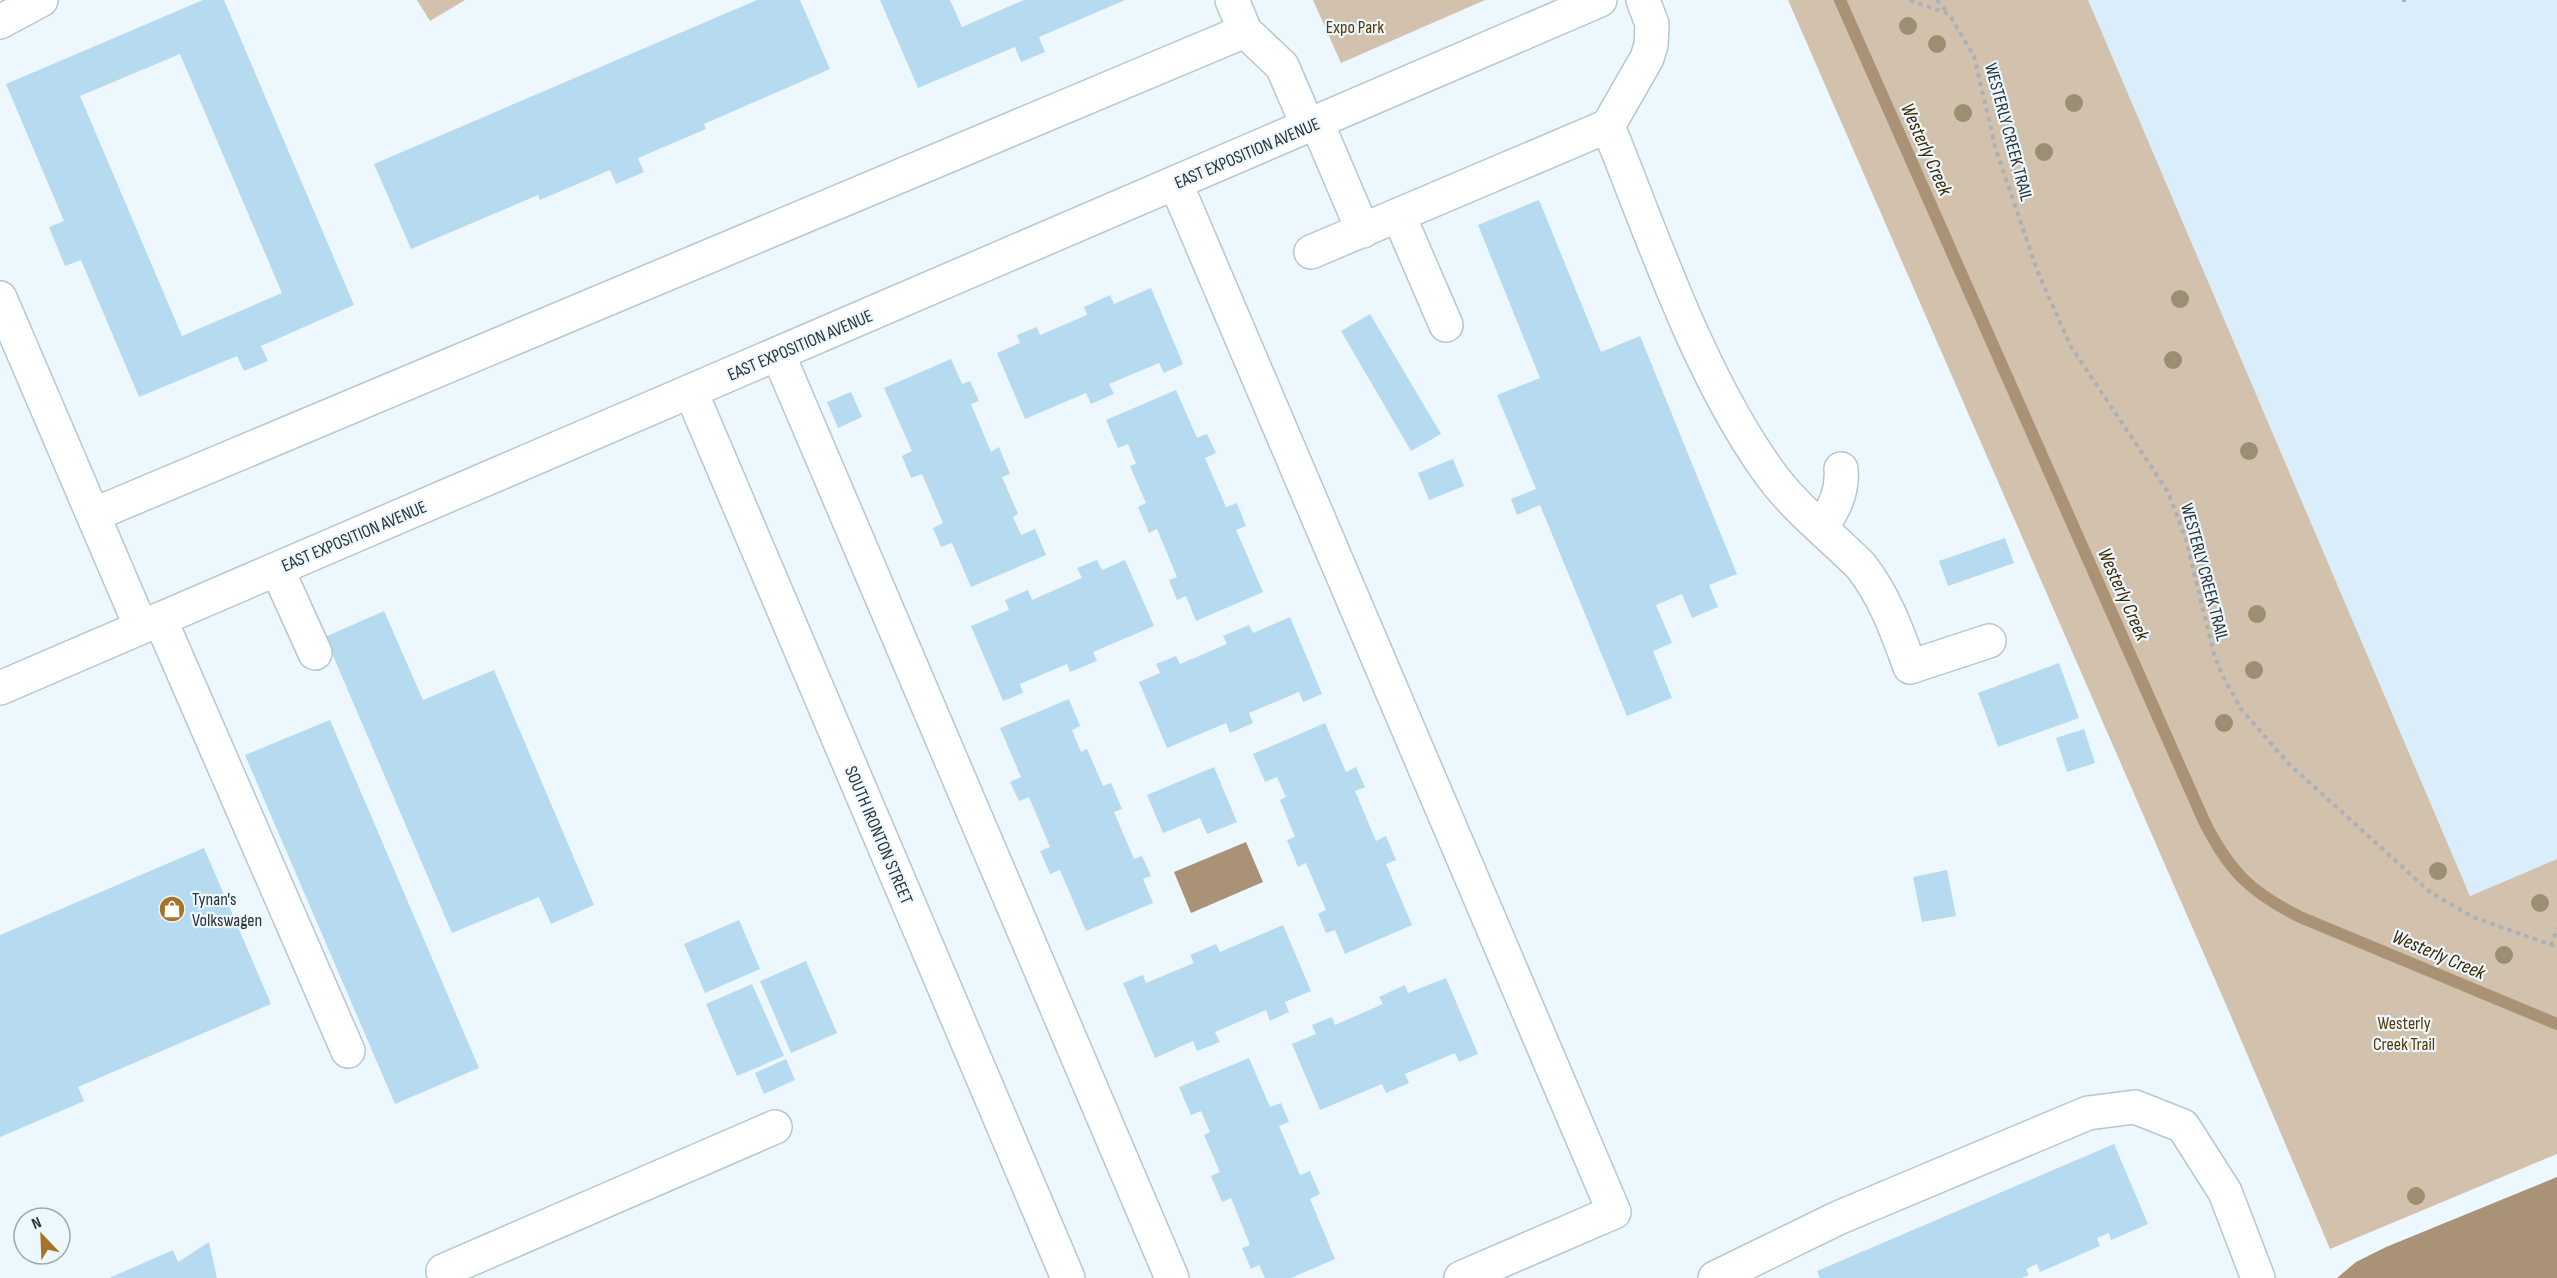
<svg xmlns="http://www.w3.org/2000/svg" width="2557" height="1278" font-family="'Sofia Sans Condensed',sans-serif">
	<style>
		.built { fill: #d9eefa }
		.green { fill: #d2c2ad }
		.water { fill: #a99275 }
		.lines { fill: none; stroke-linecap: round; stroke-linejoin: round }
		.stream { stroke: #a99275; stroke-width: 12 }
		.building { fill: #b6dbf0; fill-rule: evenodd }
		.minor-casing { stroke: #b5c7d1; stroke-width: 36 }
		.path { stroke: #a8b2b8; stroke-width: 4; stroke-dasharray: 4.5 4.5; stroke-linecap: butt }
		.minor { stroke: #fff; stroke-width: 33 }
		.tree { fill: #9b8e73 }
		.labels { text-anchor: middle; stroke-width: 4.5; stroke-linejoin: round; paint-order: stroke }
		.park-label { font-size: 18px; fill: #593901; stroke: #ecf7fe }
		.street-label { font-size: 18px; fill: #2c3438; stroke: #ecf7fe }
		.poi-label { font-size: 18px; fill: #2c3438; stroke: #ecf7fe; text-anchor: start }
		.water-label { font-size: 20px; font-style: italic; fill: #3f2700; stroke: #ecf7fe }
	</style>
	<rect width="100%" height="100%" fill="#ecf7fe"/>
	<!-- built -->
	<path class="built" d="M2088 0H2557V859L2470 896Z"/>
	<!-- green -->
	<path class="green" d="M417 0H465L430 21Z
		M1313 0H1485L1341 63Z
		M1788 0H2088L2470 896 2557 859V1154L2330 1249 2227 1007Z"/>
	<!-- water -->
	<path class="water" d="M1246 842 1263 882 1191 913 1174 872Z
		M2557 1177V1278H2337L2356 1262 2386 1247Z"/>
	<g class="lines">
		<!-- stream -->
		<path class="stream" d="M1840 0 2204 821C2229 871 2250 892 2300 917L2557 1024"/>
	</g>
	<!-- building -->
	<path class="building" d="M203 0H224L354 305 261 346 268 361 244 371 237 356 139 397 81 260 65 266 49 227 64 221 6 84ZM180 54 282 293 182 336 80 96Z
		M757 0H800L830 69 704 124 706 129 638 158 644 172 616 184 610 170 540 200 538 195 411 249 374 164Z
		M880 0H950L962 27 1024 0H1125L1039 37 1045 52 1021 62 1015 47 918 88Z
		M1539 200 1601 352 1640 336 1737 574 1709 585 1718 607 1692 618 1682 594 1656 605 1672 643 1653 651 1672 698 1627 716 1540 505 1517 515 1511 499 1536 489 1497 395 1540 378 1478 225Z
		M1151 288 1183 364 1164 373 1159 363 1109 384 1114 394 1091 404 1086 393 1025 419 997 353 1020 343 1017 335 1037 327 1040 335 1087 315 1084 307 1110 295 1114 304Z
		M1370 314 1441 434 1411 451 1341 331Z
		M951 359 962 384 970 381 979 401 971 404 991 452 999 447 1010 474 1002 477 1018 514 1013 517 1021 535 1035 529 1046 555 971 587 952 543 941 547 933 528 943 523 922 474 911 478 902 456 912 451 884 388Z
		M1176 390 1197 438 1207 434 1216 453 1205 458 1226 507 1237 503 1246 526 1236 530 1263 592 1196 621 1186 596 1177 600 1169 580 1177 577 1157 529 1149 533 1138 507 1146 503 1130 466 1136 464 1128 444 1118 448 1106 420Z
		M851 392 862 417 838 428 827 402Z
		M1453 459 1464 486 1429 500 1418 473Z
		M2005 538 2014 563 1948 586 1939 561Z
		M1097 560 1102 570 1125 560 1154 626 1093 652 1097 661 1070 672 1067 664 1020 684 1023 693 1003 701 971 626 1009 610 1005 600 1028 590 1032 600 1082 578 1077 568Z
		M384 611 423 700 494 670 594 905 551 924 539 897 452 933 325 637Z
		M1290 617 1322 694 1303 702 1299 692 1249 713 1253 723 1230 733 1226 723 1167 748 1139 682 1160 673 1156 664 1176 656 1180 664 1227 644 1223 636 1249 625 1253 633Z
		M2059 663 2079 718 1998 747 1978 693Z
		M1069 699 1080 726 1072 730 1081 752 1087 749 1103 786 1111 783 1122 809 1114 812 1134 859 1142 856 1151 876 1143 879 1153 903 1086 931 1060 870 1050 874 1040 851 1050 847 1029 797 1019 801 1010 782 1021 777 1000 728Z
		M330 720 479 1068 395 1104 245 755Z
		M1325 723 1346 772 1356 767 1365 787 1355 791 1376 841 1386 836 1396 860 1386 864 1412 925 1345 954 1335 930 1326 933 1318 914 1326 910 1306 863 1298 867 1287 840 1295 837 1280 800 1286 797 1277 777 1265 782 1253 754Z
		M2084 729 2095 763 2067 772 2056 738Z
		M1214 767 1237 822 1207 834 1200 818 1163 833 1147 795Z
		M204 848 271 1004 78 1087 84 1101 0 1137V935Z
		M1947 870 1956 916 1922 922 1913 877Z
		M739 920 760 969 705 993 684 944Z
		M1283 925 1311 991 1285 1002 1289 1012 1270 1021 1266 1010 1215 1032 1220 1042 1197 1051 1193 1041 1155 1058 1123 983 1143 975 1146 983 1194 963 1190 955 1216 944 1220 952Z
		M806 961 837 1033 791 1053 760 981Z
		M1446 978 1478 1054 1459 1062 1455 1053 1405 1074 1409 1083 1386 1093 1382 1084 1320 1110 1292 1044 1316 1034 1312 1025 1332 1017 1335 1025 1383 1004 1379 997 1405 985 1408 993Z
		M752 984 784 1056 737 1076 706 1004Z
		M1249 1058 1270 1107 1281 1103 1289 1122 1279 1126 1300 1175 1310 1171 1320 1194 1310 1199 1335 1259 1291 1278H1265L1259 1265 1251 1269 1242 1248 1250 1245 1231 1198 1222 1202 1211 1176 1220 1172 1204 1135 1210 1132 1201 1111 1191 1115 1179 1087Z
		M786 1059 795 1080 764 1094 755 1073Z
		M2114 1144 2148 1224 2111 1240 2109 1233 2097 1238 2100 1246 2040 1272 2037 1264 2026 1269 2029 1275 2021 1278H1820L1817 1271Z
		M209 1242 217 1278H109L173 1250 178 1262Z"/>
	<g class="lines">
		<defs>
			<path id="minor" d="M1232 0 1245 31 1282 66 1308 126
				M0 22 41 0
				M1317 123 1363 231
				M1608 126C1653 237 1697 370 1766 468 1792 506 1829 534 1861 566 1885 597 1897 631 1910 667L1989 641
				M1176 184 1614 1212 1461 1278
				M1399 216 1446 325
				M1311 252 1608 126 1647 58 1651 45 1652 24 1643 0
				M0 298 141 627
				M778 354 1172 1278
				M691 392 1068 1278
				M93 515 1245 31
				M1821 528C1834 509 1843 492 1841 469
				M277 569 315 653
				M160 619 348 1051
				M0 688 1600 0
				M443 1271 775 1127
				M1715 1278 1838 1218 2088 1113 2135 1107 2183 1126 2225 1192 2258 1278"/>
		</defs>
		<!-- minor casing -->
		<use href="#minor" class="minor-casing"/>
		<!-- path -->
		<path class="path" d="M1910 0 1949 14 1974 56 1996 150 2037 270 2070 345 2168 492 2186 540 2214 654 2222 675 2241 709 2288 763 2430 892 2473 917 2557 947
			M1937 0 1948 13
			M2402 0H2406
			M2551 946 2557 928"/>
		<!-- minor -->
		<use href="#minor" class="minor"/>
	</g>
	<!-- trees -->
	<g class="tree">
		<circle cx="1908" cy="26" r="9"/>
		<circle cx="1937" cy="44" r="9"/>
		<circle cx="2074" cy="103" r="9"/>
		<circle cx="1963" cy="113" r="9"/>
		<circle cx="2044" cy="152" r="9"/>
		<circle cx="2180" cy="299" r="9"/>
		<circle cx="2173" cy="360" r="9"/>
		<circle cx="2249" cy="451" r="9"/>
		<circle cx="2257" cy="614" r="9"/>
		<circle cx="2254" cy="670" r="9"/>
		<circle cx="2224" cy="723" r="9"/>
		<circle cx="2438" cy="871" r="9"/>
		<circle cx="2540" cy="903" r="9"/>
		<circle cx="2504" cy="955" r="9"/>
		<circle cx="2416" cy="1196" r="9"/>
	</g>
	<!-- icons -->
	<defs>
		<symbol id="shop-disc" viewBox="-11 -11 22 22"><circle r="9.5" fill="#a57429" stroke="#ecf7fe"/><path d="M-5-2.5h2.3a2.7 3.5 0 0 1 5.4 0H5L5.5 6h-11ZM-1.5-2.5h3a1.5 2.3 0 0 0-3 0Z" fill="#fff"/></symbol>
	</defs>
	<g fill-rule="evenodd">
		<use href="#shop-disc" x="157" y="894" width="30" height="30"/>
	</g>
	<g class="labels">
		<!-- park labels -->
		<g class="park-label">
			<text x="1355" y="33">Expo Park</text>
			<text x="2404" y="1029">Westerly<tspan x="2404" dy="21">Creek Trail</tspan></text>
		</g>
		<!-- street labels -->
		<g class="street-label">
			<text transform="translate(2009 132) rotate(75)" y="6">WESTERLY CREEK TRAIL</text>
			<text transform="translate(1247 153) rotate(-23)" y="6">EAST EXPOSITION AVENUE</text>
			<text transform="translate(800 345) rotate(-23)" y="6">EAST EXPOSITION AVENUE</text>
			<text transform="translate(354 536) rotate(-23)" y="6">EAST EXPOSITION AVENUE</text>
			<text transform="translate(2205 572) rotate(75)" y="6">WESTERLY CREEK TRAIL</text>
			<text transform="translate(879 835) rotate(67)" y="6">SOUTH IRONTON STREET</text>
		</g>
		<!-- poi labels -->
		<g class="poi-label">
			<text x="192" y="905">Tynan's<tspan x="192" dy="21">Volkswagen</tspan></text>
		</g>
		<!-- water labels -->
		<g class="water-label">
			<text transform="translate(1927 149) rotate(66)" y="7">Westerly Creek</text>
			<text transform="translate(2124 594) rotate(66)" y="7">Westerly Creek</text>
			<text transform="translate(2439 954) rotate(23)" y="7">Westerly Creek</text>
		</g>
	</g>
	<!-- north arrow -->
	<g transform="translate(42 1236) rotate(337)"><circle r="28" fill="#ecf7fe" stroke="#9fa9af" stroke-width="1.5"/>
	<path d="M0-4.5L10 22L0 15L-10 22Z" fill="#a57429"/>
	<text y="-9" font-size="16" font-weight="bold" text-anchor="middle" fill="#2c3438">N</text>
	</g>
</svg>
